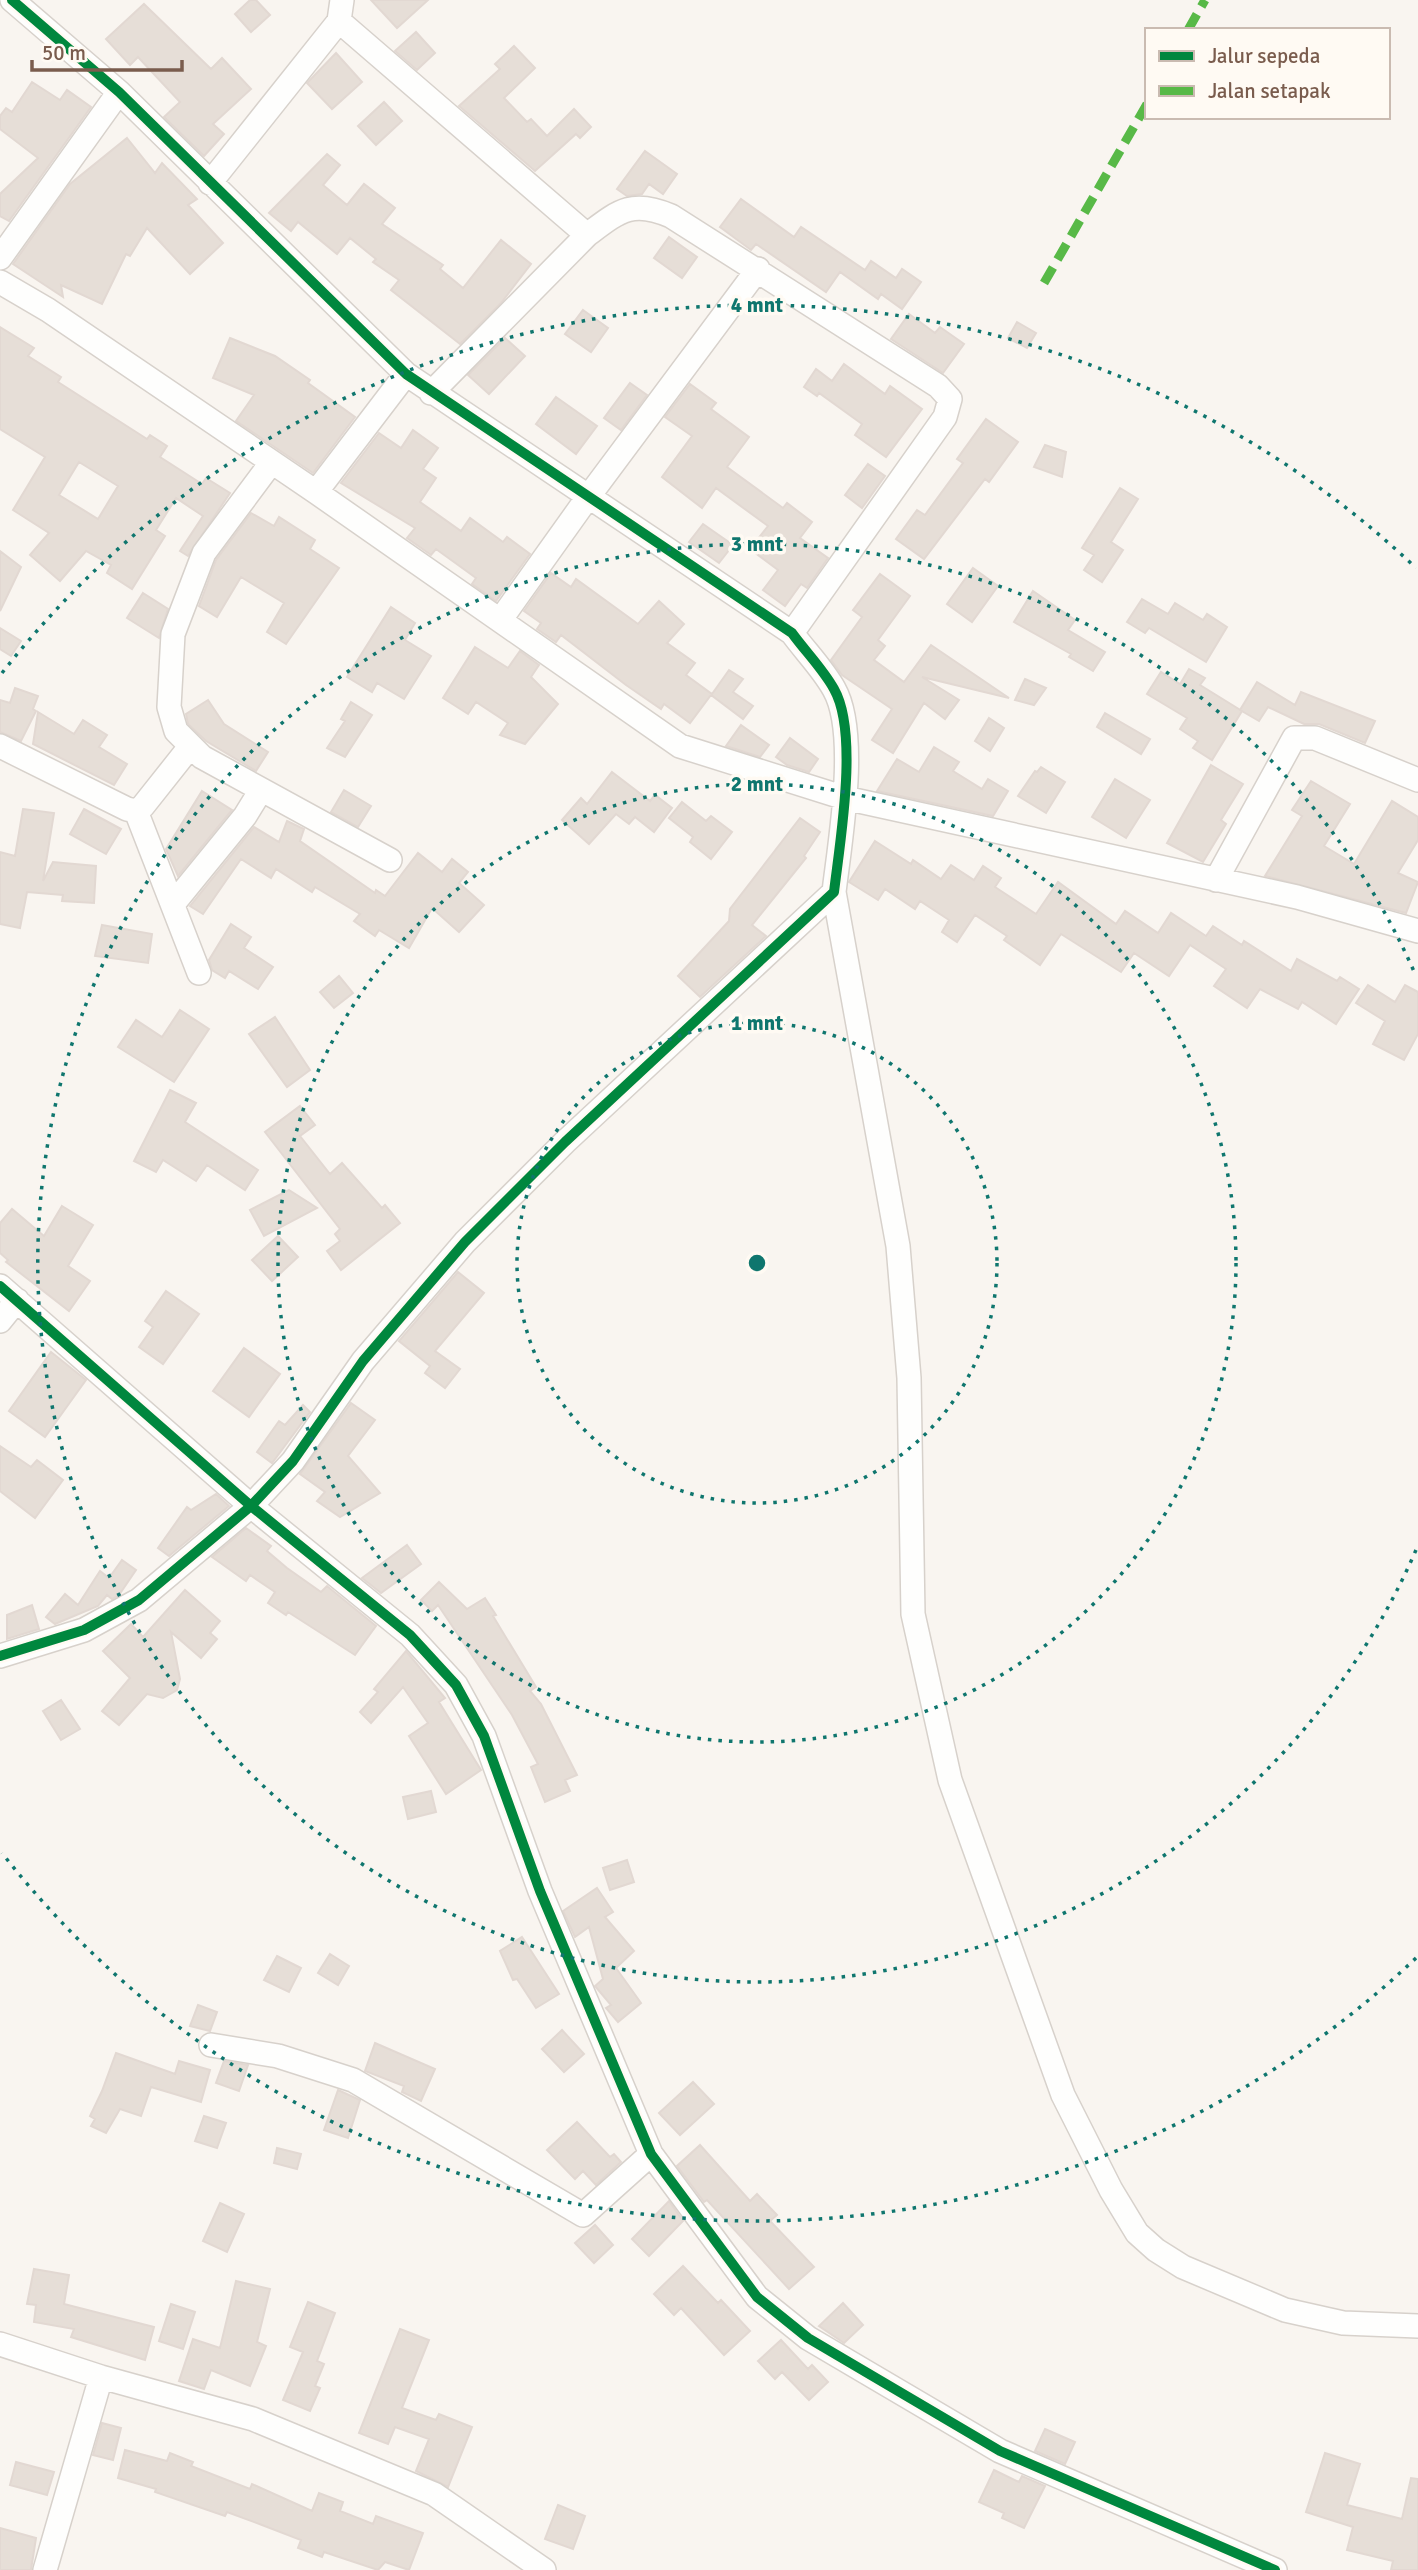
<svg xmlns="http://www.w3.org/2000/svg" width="1418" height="2570" font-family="Signika,sans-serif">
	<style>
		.building { fill: #e6ded7; stroke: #e2d8d2; stroke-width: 2; fill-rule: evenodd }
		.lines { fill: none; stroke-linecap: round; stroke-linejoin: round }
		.street-casing { stroke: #d7d1cb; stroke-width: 26 }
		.street { stroke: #fefefd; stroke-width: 23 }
		.quiet { stroke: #58b947; stroke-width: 9; stroke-dasharray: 18 9; stroke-linecap: butt }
		.cycleway-casing { stroke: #fffaf3; stroke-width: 15 }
		.cycleway { stroke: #00873e; stroke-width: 10 }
		.ring { fill: none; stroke: #0f766e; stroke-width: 3.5; stroke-dasharray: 3.5 7 }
		.centre { fill: #0f766e; stroke: #fffaf3; stroke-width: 3.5 }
		.ring-label { font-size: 21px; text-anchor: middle; font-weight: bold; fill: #0f766e; stroke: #fffaf3; stroke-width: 7; stroke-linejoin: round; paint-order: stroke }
	</style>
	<rect width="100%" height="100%" fill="#f9f5f0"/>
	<!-- building -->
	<path class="building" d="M250 0H256L270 15 251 32 235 14Z
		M371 0H428L397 28Z
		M144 4 211 69 222 58 251 89 213 124 224 134 204 156 164 117 180 102 138 57 130 65 106 39Z
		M416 32 435 53 417 70 395 51Z
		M514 46 535 68 504 98 527 122 531 119 547 136 574 109 591 127 580 138 576 134 535 171 459 106 500 69 495 64Z
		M336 53 362 82 332 109 307 83Z
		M32 82 60 100 67 90 91 107 9 221 0 216V194L38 158 0 129V116L6 108 12 112Z
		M384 102 402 121 376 145 358 126Z
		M127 138 155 173 162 163 197 199 188 205 223 243 190 274 147 228 130 256 126 254 102 304 61 285 63 297 13 264 70 184Z
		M645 151 677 174 663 194 649 184 642 194 627 196 617 189Z
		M327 154 340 165 323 185 347 205 364 184 395 208 382 224 443 265 440 269 463 288 501 240 531 264 501 303 460 344 391 290 399 280 373 262 376 259 350 238 337 254 298 222 291 231 269 213Z
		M741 199 794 237 801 227 865 270 871 261 896 278 902 269 921 282 902 309 881 294 878 299 840 272 826 292 756 244 751 250 720 227Z
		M669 237 697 257 682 278 654 258Z
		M583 310 608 328 591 352 565 334Z
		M909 314 935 333 940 327 964 344 943 373 891 339Z
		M1017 322 1036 333 1027 348 1008 338Z
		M0 327 34 348 28 356 61 377 58 382 147 439 150 435 167 446 160 457 202 484 206 478 230 493 188 556 180 551 203 516 176 498 156 530 165 536 132 589 107 573 111 565 86 551 60 581 30 555 49 533 13 510 45 457 0 429ZM79 462 118 486 98 519 59 495Z
		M230 338 275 356 310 380 308 383 355 417 313 473 236 421 254 395 213 378Z
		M505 338 525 356 489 394 468 375Z
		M844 364 885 394 890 386 922 409 886 457 855 435 862 424 819 393 817 396 804 387 816 369 832 381Z
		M630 383 647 395 621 430 604 418Z
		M690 384 716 403 711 409 749 437 727 467 783 508 787 503 812 522 800 538 828 558 807 588 801 584 785 606 763 590 778 570 750 549 768 526 716 488 702 508 662 477 692 436 665 417Z
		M556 397 597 426 576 454 536 424Z
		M986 419 1018 442 989 482 985 479 924 559 896 539 917 510 925 515 963 463 957 459Z
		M413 430 438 448 423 469 436 478 420 502 461 531 470 518 503 542 507 537 530 554 496 601 472 584 476 578 436 549 431 555 407 538 415 528 341 483 379 433 401 448Z
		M1045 445 1066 452 1062 477 1034 467Z
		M868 464 885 476 862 508 845 495Z
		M1120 488 1138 499 1111 542 1123 550 1102 582 1084 570 1094 555 1082 548Z
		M251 513 274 526 279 517 315 540 310 549 339 568 286 644 267 632 284 603 241 577 217 617 199 606 216 560Z
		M703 524 733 545 719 563 689 542Z
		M0 551 21 567 0 611Z
		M973 568 998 586 972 622 947 604Z
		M551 573 571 587 576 579 638 624 659 601 684 624 667 643 695 663 686 675 712 694 729 670 743 679 733 692 753 706 743 719 711 695 690 723 664 704 661 709 626 685 561 635 556 642 537 629 541 623 524 611Z
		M880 574 910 596 878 640 885 646 874 660 904 682 931 645 1009 698 922 677 959 700 945 719 924 703 893 753 872 740 892 709 842 675 831 660 862 617 853 610Z
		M1033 591 1075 620 1068 630 1105 652 1093 671 1069 657 1071 654 1014 622Z
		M143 593 168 609 159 638 127 618Z
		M1142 599 1168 614 1175 603 1203 620 1207 614 1227 627 1206 662 1149 628 1145 633 1127 622Z
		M391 607 415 623 405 640 431 656 404 699 377 683 372 692 347 677Z
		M0 628 21 641 11 656 0 649Z
		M475 647 508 668 520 651 539 665 531 677 558 704 525 744 500 735 508 723 476 702 468 714 443 698Z
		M1189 669 1205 678 1200 685 1242 711 1212 760 1193 748 1198 741 1180 729 1187 718 1147 694 1161 672 1180 684Z
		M1025 679 1046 688 1034 705 1015 700Z
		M1257 682 1295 705 1301 692 1375 721 1365 743 1319 724H1304L1268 707 1259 721 1240 710Z
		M15 688 38 696 33 709 36 711 21 741 0 732V700L10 703Z
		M208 700 224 724 268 752 256 771 206 741 188 724 186 714Z
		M351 702 372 715 345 757 327 748 345 721 341 719Z
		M38 712 74 734 83 720 107 735 99 747 127 764 114 785 33 744Z
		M1105 713 1150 739 1141 754 1097 727Z
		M989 718 1004 728 990 751 975 741Z
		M741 725 769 745 760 757 726 746Z
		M790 738 818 759 809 772 787 765 776 757Z
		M934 747 959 762 953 771 982 789 988 779 1008 791 993 816 877 791 897 759 919 772Z
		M1211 765 1243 784 1221 820 1226 824 1203 862 1167 843Z
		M1041 767 1065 782 1046 813 1018 796 1035 771 1037 772Z
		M612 772 650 801 655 795 672 808 654 832 635 817 629 824 616 814 589 844 562 820 581 798 587 804Z
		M1115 779 1150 800 1126 838 1092 817Z
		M1311 781 1350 804 1324 846 1354 864 1392 801 1418 817V840L1398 873 1418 882 1406 913 1265 876 1302 816 1292 810Z
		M344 790 371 806 358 827 331 812Z
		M202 791 232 810 178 876 166 849Z
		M682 802 706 821 711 816 732 832 711 859 690 842 693 837 669 818Z
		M23 809 54 813 43 881 53 862 96 866 94 903 62 901 63 895 27 892 20 928 0 924V852L15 856Z
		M84 809 121 829 106 854 70 834Z
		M800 818 820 832 804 856 806 858 752 925 766 936 700 997 678 976 729 921 730 909Z
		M287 821 304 829 300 841 375 893 376 890 385 896 418 853 442 872 452 859 468 872 459 883 484 905 459 932 432 908 409 948 379 930 375 936 354 921 360 914 315 887 312 892 276 869 271 878 241 859 203 914 190 906 254 827 279 842Z
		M875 841 911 864 913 860 941 879 951 865 974 880 983 866 1001 878 995 887 1036 914 1058 882 1116 924 1125 911 1158 933 1171 913 1206 936 1213 926 1242 945 1244 941 1291 971 1297 959 1337 981 1340 977 1359 989 1336 1024 1302 1002 1298 1009 1260 989 1247 1008 1214 986 1226 969 1190 945 1169 976 1134 953 1121 972 1061 934 1040 965 1004 940 1007 936 975 915 957 942 942 932 949 920 920 901 915 909 885 889 878 900 849 882Z
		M231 924 251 937 244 948 273 967 258 989 229 971 225 978 212 970 209 960Z
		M102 925 152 934 148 963 95 956Z
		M339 976 353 993 334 1008 320 992Z
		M1368 985 1395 1002 1405 985 1418 992V1034L1404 1060 1373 1044 1385 1021 1356 1003Z
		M180 1010 209 1029 174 1082 118 1047 136 1020 162 1037Z
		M275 1017 310 1070 287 1087 249 1034Z
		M170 1090 196 1103 185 1122 258 1170 245 1190 207 1165 196 1181 163 1160 156 1172 134 1161Z
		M300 1106 315 1125 300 1136 330 1174 342 1163 382 1208 385 1205 400 1223 341 1270 327 1251 340 1241 335 1234 340 1229 265 1132Z
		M289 1190 317 1208 264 1236 250 1210Z
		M62 1206 93 1225 68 1266 90 1281 69 1311 6 1262 8 1260 0 1253V1223L12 1209 44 1236Z
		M278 1236 298 1257 272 1281 252 1260Z
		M458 1272 484 1293 435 1351 460 1369 445 1388 425 1373 430 1366 399 1341Z
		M166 1291 199 1314 163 1364 139 1347 153 1327 145 1321Z
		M244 1348 280 1374 249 1417 213 1391Z
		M51 1352 86 1380 45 1437 9 1411Z
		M351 1403 375 1420 348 1456 380 1493 340 1517 317 1501 325 1492 300 1474Z
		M303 1405 310 1412 272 1463 257 1452 279 1421 285 1425Z
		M0 1446 31 1467 37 1460 63 1480 35 1518 0 1491Z
		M216 1494 229 1506 169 1556 158 1548 187 1507 191 1510Z
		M246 1528 271 1546 267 1551 287 1568 321 1592 327 1586 376 1626 355 1655 288 1612 286 1615 268 1603 275 1592 250 1575 246 1581 212 1557Z
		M407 1545 421 1564 381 1593 362 1578Z
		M122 1560 136 1570 119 1595 112 1599 107 1595 98 1606 55 1624 46 1617 65 1594 78 1605 100 1571 109 1578Z
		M439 1582 467 1609 485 1598 496 1615 493 1616 536 1687 530 1691 541 1704 577 1775 565 1780 570 1791 545 1802 531 1767 538 1764 512 1715 438 1605 432 1611 421 1600Z
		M185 1590 220 1621 210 1633 217 1639 201 1658 171 1632 180 1679 177 1690 163 1698 147 1694 119 1725 102 1711 130 1678 103 1651 131 1624 143 1637Z
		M32 1605 39 1629 7 1639V1615Z
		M406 1651 445 1698 439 1702 481 1770 446 1794 409 1736 428 1723 403 1687 371 1723 360 1712 378 1692 374 1689Z
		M61 1700 80 1729 61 1740 43 1711Z
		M431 1791 436 1812 408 1819 403 1797Z
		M627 1860 634 1882 610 1890 603 1868Z
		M597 1888 613 1912 605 1917 634 1951 616 1968 641 2003 618 2022 606 2008 611 2005 595 1986 603 1979 589 1927 575 1937 563 1911Z
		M522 1937 559 1994 536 2008 517 1979 513 1980 500 1951Z
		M330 1954 349 1966 338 1985 318 1973Z
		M277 1956 301 1968 289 1992 264 1980Z
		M198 2005 217 2012 210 2031 190 2026Z
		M562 2030 584 2054 564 2072 542 2049Z
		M375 2043 435 2069 421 2101 402 2092 404 2086 365 2071Z
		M116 2053 175 2074 179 2061 210 2070 201 2102 151 2087 141 2116 120 2109 106 2133 91 2126 95 2119 90 2116 102 2091Z
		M224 2061 248 2065 239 2091 216 2083Z
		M693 2082 714 2104 680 2135 659 2113Z
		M338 2090 360 2100 348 2138 324 2130Z
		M204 2116 226 2123 217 2148 195 2141Z
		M577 2122 610 2157 614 2154 621 2162 596 2185 583 2171 575 2179 547 2150Z
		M700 2145 750 2201 757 2194 777 2215 770 2221 814 2267 789 2289 707 2200 704 2202 677 2166Z
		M277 2148 301 2154 297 2169 274 2163Z
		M669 2201 683 2221 649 2256 632 2239Z
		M220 2203 244 2214 227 2252 203 2241Z
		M595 2225 613 2245 594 2263 575 2243Z
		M683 2266 718 2303 721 2300 750 2331 724 2355 681 2308 674 2315 654 2294Z
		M34 2269 69 2275 64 2304 154 2327 145 2360 71 2337 74 2329 34 2322 36 2305 27 2304Z
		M236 2281 270 2289 257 2342 266 2346 250 2386 211 2370 204 2389 179 2381 193 2339 220 2348Z
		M308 2302 335 2313 317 2361 324 2364 315 2386 320 2388 310 2411 283 2400 303 2352 290 2347Z
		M843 2303 863 2325 844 2343 819 2326Z
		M171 2304 195 2312 183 2349 159 2341Z
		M400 2329 429 2340 402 2408 436 2420 439 2414 472 2427 448 2487 416 2471 429 2439 395 2427 388 2444 359 2433Z
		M781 2340 808 2369 812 2365 828 2382 809 2400 782 2372 775 2379 758 2361Z
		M102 2423 121 2428 113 2460 93 2455Z
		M1045 2429 1075 2442 1065 2464 1035 2451Z
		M125 2450 167 2461 170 2453 193 2462 191 2466 250 2489 252 2484 312 2511 319 2493 343 2502 340 2511 373 2524 376 2516 423 2533 409 2570 385 2562 378 2570 324 2552 322 2557 298 2548 301 2540 262 2525 227 2512 225 2516 155 2492 156 2489 118 2478Z
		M1325 2453 1360 2464 1347 2505 1402 2519 1411 2478 1418 2479V2570H1391L1393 2561 1347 2550 1353 2527 1306 2512Z
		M16 2462 54 2472 47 2495 10 2485Z
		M994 2470 1019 2482 1022 2476 1045 2486 1024 2528 1002 2518 1004 2513 979 2502Z
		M558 2505 585 2516 573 2549 545 2539Z
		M0 2528 36 2538 31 2570H0Z"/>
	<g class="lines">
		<defs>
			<path id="street" d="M339 21 342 0
				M210 183 339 21 587 235
				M0 258 119 92
				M0 282 48 310 316 492 680 746 845 798 1297 897 1418 931
				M431 393 587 235C619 211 632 199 671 216L938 386 950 399 945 417 792 633
				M271 463 204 553 173 634 169 707 176 731 202 757 390 860
				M316 492 406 374
				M501 619 583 504 758 269
				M0 746 127 809 136 811 143 806 189 748
				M136 811 199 973
				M1216 880 1294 738H1315L1418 780
				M834 892 898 1246 909 1378 913 1614 950 1780 1063 2095 1111 2190 1137 2233 1156 2250 1183 2267 1285 2310 1343 2323 1418 2326
				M174 903 245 816 261 790
				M0 1286 251 1506 410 1635 456 1685 484 1736 540 1891 651 2154 757 2297 808 2338 1000 2451 1275 2570
				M0 1321 17 1300
				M0 1656 84 1630 139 1600 251 1506 293 1461 363 1361 465 1242 565 1142 834 892C840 841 859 733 834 689 823 669 805 651 792 633L406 374 119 92 12 0
				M211 2045 278 2056 353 2080 583 2215 651 2154
				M0 2344 101 2377 253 2419 434 2494 544 2570
				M45 2570 101 2377"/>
		</defs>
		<!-- street casing -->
		<use href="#street" class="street-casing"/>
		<!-- street -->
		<use href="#street" class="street"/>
		<!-- quiet -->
		<path class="quiet" d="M1188 30 1205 0
			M1044 283 1147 104"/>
		<defs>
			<path id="cycleway" d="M0 1286 251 1506 410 1635 456 1685 484 1736 540 1891 651 2154 757 2297 808 2338 1000 2451 1275 2570
				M0 1656 84 1630 139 1600 251 1506 293 1461 363 1361 465 1242 565 1142 834 892C840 841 859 733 834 689 823 669 805 651 792 633L406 374 119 92 12 0"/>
		</defs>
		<!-- cycleway casing -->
		<use href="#cycleway" class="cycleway-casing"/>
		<!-- cycleway -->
		<use href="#cycleway" class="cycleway"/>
	</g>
	<!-- distance rings -->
	<g class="ring">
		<circle cx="757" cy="1263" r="240"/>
		<circle cx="757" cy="1263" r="479"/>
		<path d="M1416 1550A719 719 0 1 1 1416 976"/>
		<path d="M1416 1958A958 958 0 0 1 2 1853M2 673A958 958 0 0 1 1416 568"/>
	</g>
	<circle cx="757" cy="1263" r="10" class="centre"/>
	<g class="ring-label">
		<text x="757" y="312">4 mnt</text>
		<text x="757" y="551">3 mnt</text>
		<text x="757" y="791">2 mnt</text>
		<text x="757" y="1030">1 mnt</text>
	</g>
	<!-- legend -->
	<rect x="1145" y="28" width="245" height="91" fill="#fffaf3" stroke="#cabbb1" stroke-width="2"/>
	<rect x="1159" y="51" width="35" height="10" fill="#00873e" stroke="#cabbb1" stroke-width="2"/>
	<text x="1208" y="63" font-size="21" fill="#7a5c4d">Jalur sepeda</text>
	<rect x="1159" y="86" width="35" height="10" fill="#58b947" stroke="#cabbb1" stroke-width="2"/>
	<text x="1208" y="98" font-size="21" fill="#7a5c4d">Jalan setapak</text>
	<!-- scale -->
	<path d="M32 60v10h150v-10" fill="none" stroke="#7a5c4d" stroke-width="3.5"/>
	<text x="42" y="60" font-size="21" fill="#7a5c4d" stroke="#fffaf3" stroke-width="5" paint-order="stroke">50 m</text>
</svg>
